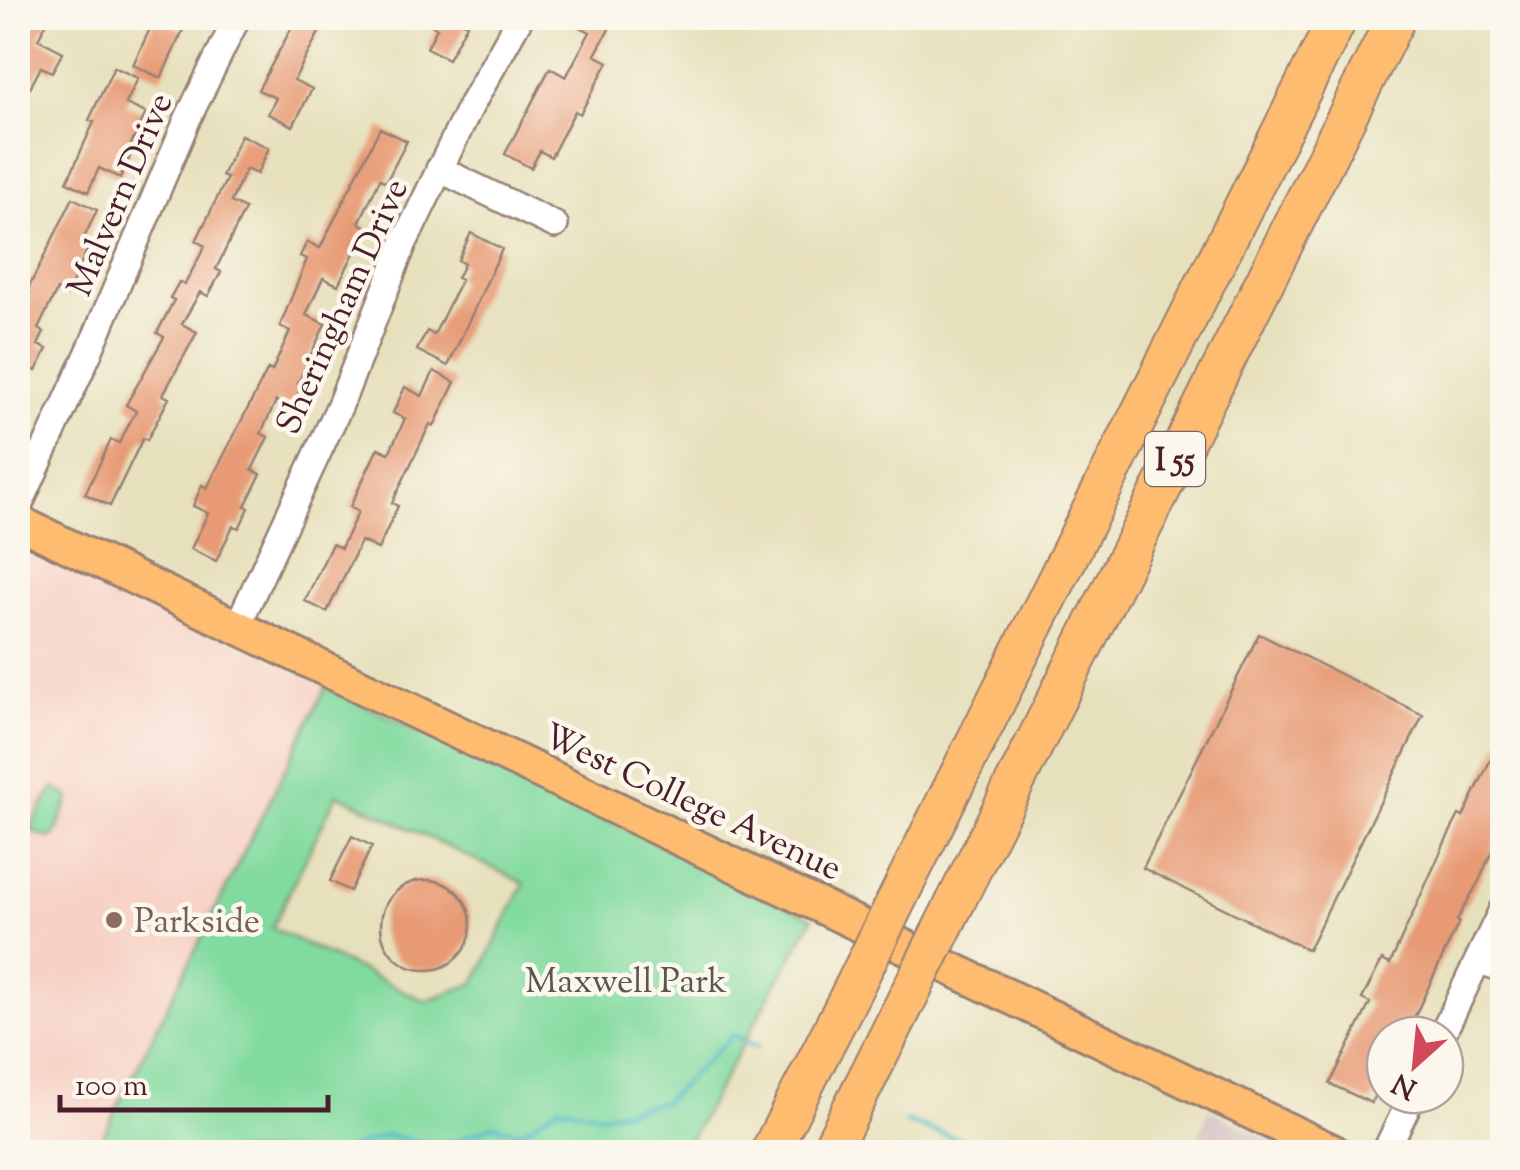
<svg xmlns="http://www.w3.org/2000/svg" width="1520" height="1170" font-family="'Sorts Mill Goudy',serif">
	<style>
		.built { fill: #f7d1c6 }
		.industrial { fill: #d2bfbf }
		.green { fill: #81da9f; stroke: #667c65; stroke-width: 2.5; fill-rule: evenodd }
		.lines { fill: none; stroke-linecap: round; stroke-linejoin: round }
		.stream { stroke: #49b8c0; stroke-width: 5 }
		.building { fill: #e79a73 }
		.minor-casing { stroke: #988074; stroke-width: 30 }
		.major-casing { stroke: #988074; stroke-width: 38 }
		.highway-casing { stroke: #988074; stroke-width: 42 }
		.minor { stroke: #fff; stroke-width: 25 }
		.major { stroke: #febc70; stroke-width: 32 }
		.highway { stroke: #febc70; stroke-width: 38 }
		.highway-bridge-casing { stroke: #988074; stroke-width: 42; stroke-linecap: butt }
		.highway-bridge { stroke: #febc70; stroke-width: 38 }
		.education-dot { fill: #8d6e63; stroke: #fbf7ec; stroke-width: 4 }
		.labels { text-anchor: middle; stroke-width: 9; stroke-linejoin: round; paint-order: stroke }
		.shield { fill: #fbf7ec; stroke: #7f6065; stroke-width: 2.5 }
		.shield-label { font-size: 32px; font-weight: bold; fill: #4a1f2b }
		.street-label { font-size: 35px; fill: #4a1f2b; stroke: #fbf7ec }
		.education-label { font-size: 35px; fill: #785e54; stroke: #fbf7ec; text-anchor: start }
		.park-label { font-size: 35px; fill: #5a574e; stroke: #fbf7ec }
	</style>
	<rect width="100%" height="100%" fill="#fbf7ec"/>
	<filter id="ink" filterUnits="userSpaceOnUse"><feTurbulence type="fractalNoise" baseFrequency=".01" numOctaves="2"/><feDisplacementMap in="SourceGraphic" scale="20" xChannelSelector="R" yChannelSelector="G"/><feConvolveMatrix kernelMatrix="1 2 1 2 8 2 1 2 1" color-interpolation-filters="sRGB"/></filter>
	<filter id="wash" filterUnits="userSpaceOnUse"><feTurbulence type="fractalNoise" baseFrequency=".0048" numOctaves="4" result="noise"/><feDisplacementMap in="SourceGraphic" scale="40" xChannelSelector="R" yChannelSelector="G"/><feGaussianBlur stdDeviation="2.25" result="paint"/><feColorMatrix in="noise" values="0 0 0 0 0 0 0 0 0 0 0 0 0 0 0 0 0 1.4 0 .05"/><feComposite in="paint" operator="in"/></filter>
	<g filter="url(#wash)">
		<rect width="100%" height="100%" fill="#e7e0bc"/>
		<!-- built -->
		<path class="built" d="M18 541 326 687 95 1152H18Z"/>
		<!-- industrial -->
		<path class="industrial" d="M1210 1110 1294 1152H1191Z"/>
		<!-- green -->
		<path class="green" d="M326 687 813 918 683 1152H95ZM337 794 524 883 475 983 425 1001 272 928Z
			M53 788 70 797 55 835 49 838 32 831 31 827Z"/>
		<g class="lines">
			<!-- stream -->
			<path class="stream" d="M906 1122 998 1152
				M340 1152 387 1135 428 1144 455 1141 495 1125 520 1133 559 1106 602 1115 664 1102 733 1035 757 1047"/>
		</g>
		<g id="blocks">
			<!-- building -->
			<path class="building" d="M18 18H49L38 39 63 52 52 72 41 67 30 88 18 82Z
				M155 18 183 30 161 78 133 65Z
				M297 18H313L324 23 294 80 312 89 293 126 268 114 276 98 258 90Z
				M417 18H454L467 24 448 59 427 48 437 28Z
				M563 18H615L595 55 608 62 580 114 575 111 551 157 540 151 531 168 505 154 550 68 566 77 590 32Z
				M114 67 138 78 126 104 146 113 127 153 131 154 120 178 99 168 88 192 67 182 94 122 89 120Z
				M380 128 407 141 386 182 380 179 359 223 367 227 338 285 323 278 306 315 325 324 298 383 302 385 291 408 276 401 261 433 268 437 252 470 261 474 245 506 249 508 239 528 233 526 216 561 191 549 208 513 193 506 202 485 207 488 268 369 272 371 290 331 280 326 307 259 300 256 307 242 320 248Z
				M241 135 269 148 257 174 246 169 231 202 245 209 216 269 221 272 208 296 200 292 182 324 197 332 163 395 169 398 147 440 143 438 110 506 85 494 111 440 119 443 136 411 126 405 164 337 157 333 174 300 170 298 179 282 185 284 205 246 196 241 227 178 222 176Z
				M73 198 97 210 83 240 90 243 67 295 57 290 38 329 44 332 38 345 47 349 36 371 29 367 18 389V333L29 310 24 307 30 293 27 291Z
				M471 233 502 249 448 366 417 350 427 331 434 335 461 280 457 278 464 264 458 260Z
				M434 371 455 382 434 426 430 424 392 503 398 506 378 549 361 541 327 612 305 601 332 544 341 548 358 512 350 507 378 448 389 453 405 419 393 413 405 387 422 396Z
				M1259 634 1423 715 1308 950 1143 868Z
				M1502 736V827L1480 879 1457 920 1459 922 1406 1035H1385V1074L1371 1103 1330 1084 1370 1003 1362 999 1382 960 1390 964 1445 842 1459 815 1463 817Z
				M352 836 372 846 350 891 330 881Z
				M381 925a45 45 0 1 1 90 0a45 45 0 1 1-90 0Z"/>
		</g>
	</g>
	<g filter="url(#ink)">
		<use href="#blocks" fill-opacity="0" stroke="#988074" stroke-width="2.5"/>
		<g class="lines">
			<defs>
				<path id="minor" d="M439 169 555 225
					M18 508 90 350 188 118 237 18
					M237 627 340 405 403 245 469 109 520 18
					M1479 960 1502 969
					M1442 1035 1502 910
					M1385 1152 1413 1095"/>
				<path id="major" d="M18 522 1334 1152"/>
				<path id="highway" d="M907 879 1338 18
					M956 901 1396 18
					M770 1152 853 989
					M830 1152 900 1013"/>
			</defs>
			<!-- minor casing -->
			<use href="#minor" class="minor-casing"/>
			<!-- major casing -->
			<use href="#major" class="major-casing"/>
			<!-- highway casing -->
			<use href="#highway" class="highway-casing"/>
			<!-- minor -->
			<use href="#minor" class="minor"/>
			<!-- major -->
			<use href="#major" class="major"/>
			<!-- highway -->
			<use href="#highway" class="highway"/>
			<defs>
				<path id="highway-bridge" d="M853 989 907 879
					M900 1013 956 901"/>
			</defs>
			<!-- highway-bridge casing -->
			<use href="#highway-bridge" class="highway-bridge-casing"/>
			<!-- highway-bridge -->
			<use href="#highway-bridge" class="highway-bridge"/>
		</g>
	</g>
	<!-- markers -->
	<circle class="education-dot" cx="114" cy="920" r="10"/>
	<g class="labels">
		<!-- shield labels -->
		<rect class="shield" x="1145" y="432" width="60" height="54" rx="8"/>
		<g class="shield-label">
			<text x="1175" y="470">I 55</text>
		</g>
		<!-- street labels -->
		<g class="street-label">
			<text transform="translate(119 194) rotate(-67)" y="12">Malvern Drive</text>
			<text transform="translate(341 306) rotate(-66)" y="12">Sheringham Drive</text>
			<text transform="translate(693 801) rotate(25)" y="12">West College Avenue</text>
		</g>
		<!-- education labels -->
		<g class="education-label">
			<text x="134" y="932">Parkside</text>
		</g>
		<!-- park labels -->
		<g class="park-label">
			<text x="626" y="992">Maxwell Park</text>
		</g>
	</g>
	<!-- margin -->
	<rect width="1520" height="1170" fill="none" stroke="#fbf7ec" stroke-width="60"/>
	<!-- north arrow -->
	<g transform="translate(1415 1065) rotate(207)"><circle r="48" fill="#fbf7ec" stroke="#b4a19f" stroke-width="2.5"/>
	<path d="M0-8L18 38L0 25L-18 38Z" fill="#d1495b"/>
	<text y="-15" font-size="28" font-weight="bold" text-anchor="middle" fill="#4a1f2b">N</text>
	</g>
	<!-- scale -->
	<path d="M60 1095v15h268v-15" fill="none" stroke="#4a1f2b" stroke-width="5"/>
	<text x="75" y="1095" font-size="30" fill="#4a1f2b" stroke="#fbf7ec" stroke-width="8" paint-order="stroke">100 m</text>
</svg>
